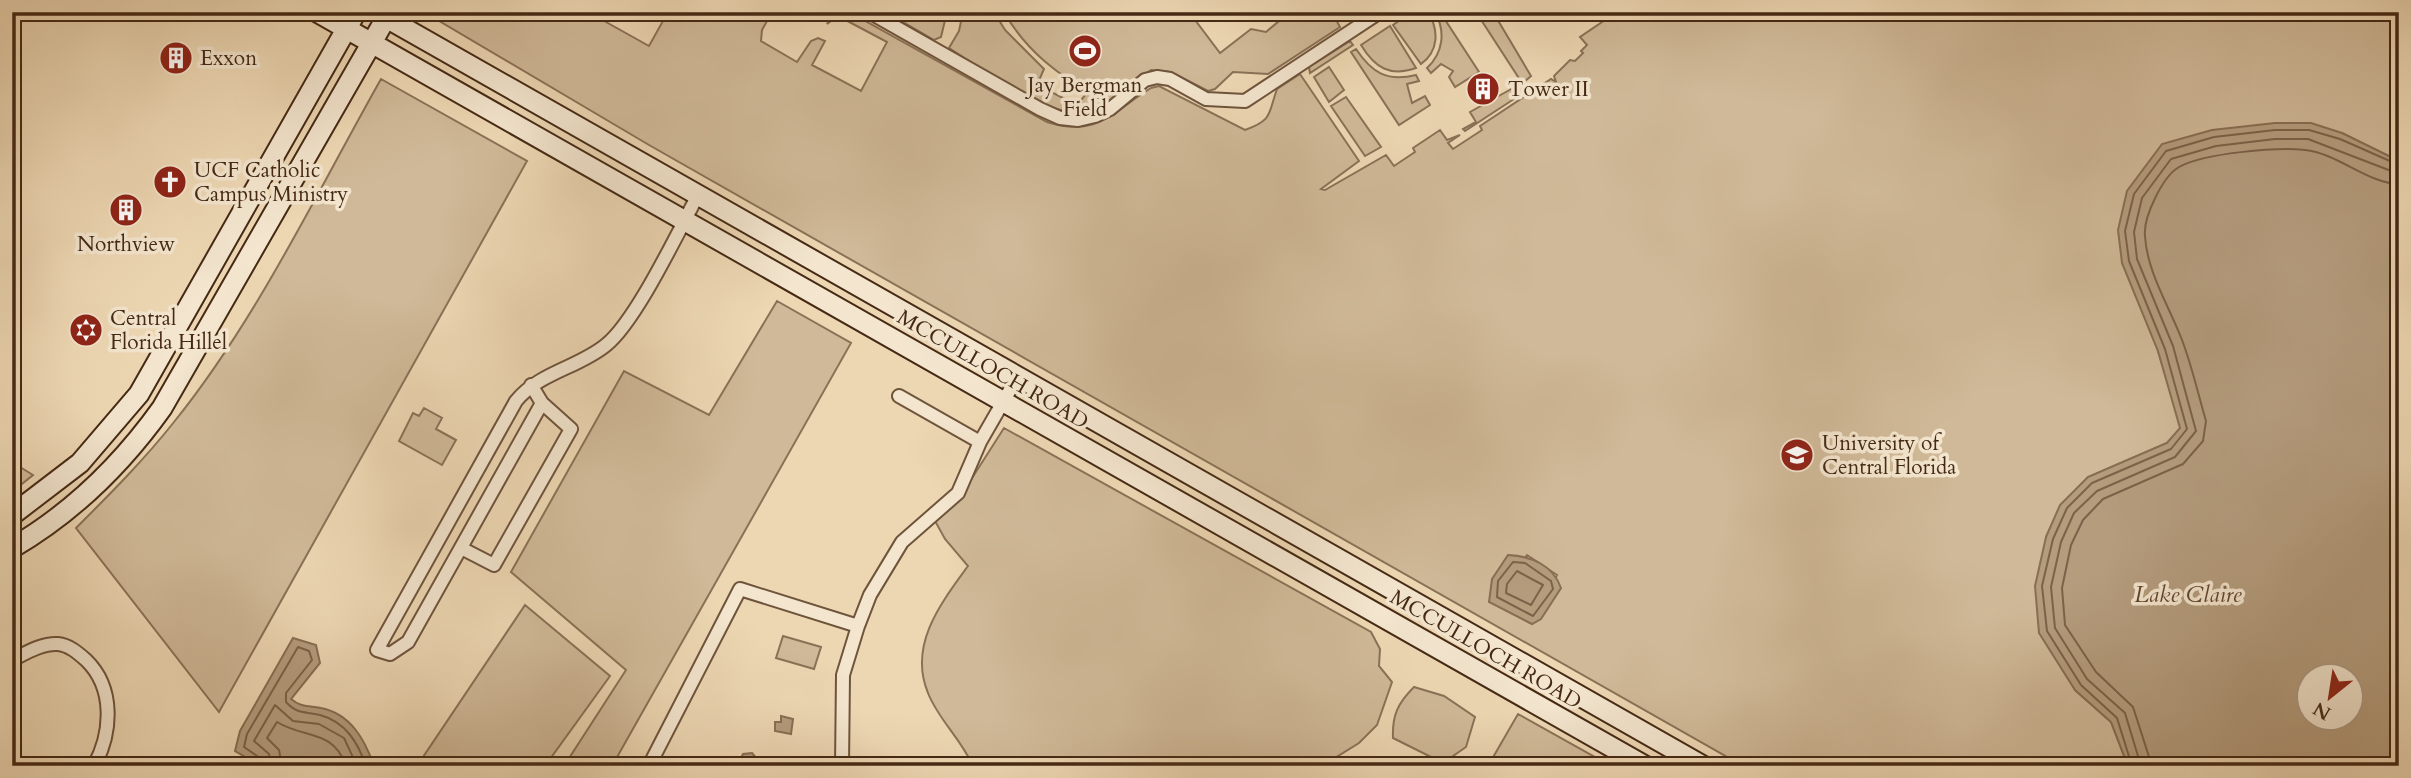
<svg xmlns="http://www.w3.org/2000/svg" width="2411" height="778" font-family="Cardo,serif">
	<style>
		.green { fill: #d0b998; stroke: #8a7156; stroke-width: 2; fill-rule: evenodd }
		.water { fill: #b49c7d; stroke: #886e53; stroke-width: 2; fill-rule: evenodd }
		.lines { fill: none; stroke-linecap: round; stroke-linejoin: round }
		.shore { stroke: #7c6248; stroke-width: 2 }
		.minor-casing { stroke: #6f543c; stroke-width: 16 }
		.secondary-casing { stroke: #452914; stroke-width: 23 }
		.minor { stroke: #f3e5ce; stroke-width: 12 }
		.secondary { stroke: #f3e5ce; stroke-width: 19 }
		.labels { text-anchor: middle; stroke-width: 7; stroke-linejoin: round; paint-order: stroke }
		.poi-label { font-size: 21px; fill: #452914; stroke: #f3e5ce; text-anchor: start }
		.street-label { font-size: 21px; fill: #452914; stroke: #f3e5ce }
		.water-label { font-size: 23px; font-style: italic; fill: #61462e; stroke: #f3e5ce }
	</style>
	<rect width="100%" height="100%" fill="#edd7b3"/>
	<filter id="stains"><feTurbulence type="fractalNoise" baseFrequency=".00286" numOctaves="4"/><feColorMatrix values="0 0 0 0 .2 0 0 0 0 .09 0 0 0 0 .02 0 0 0 .5 -.17"/></filter>
	<radialGradient id="worn" r=".72"><stop offset=".6" stop-color="#630" stop-opacity="0"/><stop offset="1" stop-color="#630" stop-opacity=".3"/></radialGradient>
	<!-- green -->
	<path class="green" d="M424 12H588L649 46 668 12H772L762 30 761 41 797 62 811 41 818 38 825 41 812 65 861 91 887 42 838 16 827 24 833 12H849L1047 122C1097 138 1112 112 1151 88L1159 86 1245 130C1273 120 1268 114 1277 89L1300 74 1359 161 1321 189 1325 190 1386 155 1394 166 1415 152 1413 148 1440 130 1447 140 1460 135 1448 143 1453 149 1482 130 1480 126 1551 79 1556 82 1554 76 1570 60 1575 61 1583 53 1581 51 1587 45 1580 37 1617 12H1627L1630 17 1648 12H2399V161L2342 133 2158 351 2181 428 2167 443 2088 477 2061 505 2046 537 2075 690 2111 722 2128 766H1743L649 145ZM1527 555 1557 575 1532 624 1490 602Z
		M886 12H947L941 37 934 40Z
		M963 12H994L1005 30 1044 69 1037 85 1077 105 1086 94 1098 97C1059 76 1026 51 1004 12H1189L1220 53 1251 29 1266 32 1279 21 1284 12H1339L1334 16 1340 27 1268 74 1233 72 1215 89 1208 91 1171 72 1151 70C1133 82 1114 102 1093 110 1055 125 983 69 949 48L959 31Z
		M1412 12H1428C1439 30 1439 51 1421 64L1393 25Z
		M1435 12H1440L1479 72 1455 87 1449 77 1453 71 1441 64 1431 73 1427 68C1443 53 1446 32 1435 12Z
		M1476 12H1493L1531 76 1511 93 1514 99 1465 131 1463 129 1476 122 1470 112 1522 83Z
		M1390 26 1416 68C1390 77 1375 68 1361 45Z
		M1350 41 1353 45 1310 73 1309 67Z
		M1356 49C1372 73 1387 82 1416 75L1419 81 1407 84 1412 103 1425 96 1430 105 1399 125 1351 52Z
		M1329 67 1344 90 1329 102 1314 77Z
		M381 79 527 161 219 712 76 528C110 494 144 460 174 422 257 319 316 194 381 79Z
		M1346 97 1381 147 1365 156 1331 106Z
		M777 301 851 343 612 766H564L626 670 511 572 624 371 709 415Z
		M424 408 442 418 436 429 456 440 442 465 399 441 413 413 419 416Z
		M1004 428 1371 632 1380 649 1379 666 1392 682 1377 725 1359 743 1322 766H1282L1249 758 1229 766H973C961 739 938 719 928 693 908 645 941 603 968 566L945 539 935 521 967 486Z
		M12 462 33 475 12 492Z
		M525 605 610 676 545 766H417Z
		M783 636 821 647 814 669 776 658Z
		M1414 687 1444 696 1475 717 1466 747 1443 763 1393 738C1392 715 1398 703 1414 687Z
		M1518 714 1611 766H1488Z"/>
	<!-- water -->
	<path class="water" d="M2275 123H2311L2342 133 2399 161V766H2128L2111 722 2075 690 2039 633 2035 586 2046 537 2060 505 2088 477 2167 443 2180 428 2158 351 2122 263 2118 230 2127 191 2162 144 2212 130ZM2310 676H2352V718H2310Z
		M1508 555C1531 556 1553 565 1561 588L1541 619 1532 624 1489 602 1492 579Z
		M293 638 316 645 320 663 291 699C302 708 308 705 321 708 351 714 365 740 374 766H261L235 751 240 731Z
		M781 716 793 719 791 734 775 731V722H781Z
		M752 753 763 766H737L743 754Z"/>
	<g class="lines">
		<!-- shore -->
		<path class="shore" d="M1513 562 1525 563 1551 581 1553 589 1533 616 1497 597 1498 581Z
			M1517 571 1543 585 1531 605 1506 593 1507 584Z
			M263 766 260 758 244 747 247 734 298 647 309 651 312 660 286 693V702C298 715 305 711 320 715 346 722 358 743 366 766
			M272 766 269 754 254 741 275 705 293 721 319 724 344 738 357 766
			M282 766 279 750 267 738 277 722C305 739 333 729 346 766
			M2132 766 2117 718 2081 685 2047 631 2042 586 2053 539 2067 508 2092 483 2171 449 2187 429 2165 349 2129 261 2125 231 2134 194 2166 151 2214 137 2275 130H2309L2340 139 2399 165
			M2141 766 2125 713 2087 679 2055 628 2051 587 2061 542 2074 513 2097 491 2175 457 2196 431 2173 346 2137 259 2134 232 2142 198 2171 159 2216 146 2275 139H2308L2399 174
			M2152 766 2133 707 2096 672 2065 625 2062 588 2071 545 2083 520 2103 499 2183 464 2203 441 2206 421C2198 394 2192 366 2182 340 2169 306 2147 272 2145 236 2143 217 2163 176 2179 167 2204 153 2277 147 2305 150 2337 153 2369 184 2399 184"/>
		<defs>
			<path id="minor" d="M869 12 1040 109 1060 118 1078 120 1095 116 1110 109 1145 80 1157 77 1170 79 1206 99 1245 101 1380 12
				M531 385 542 403 408 642 390 654 377 650 516 401C540 372 578 368 606 345 636 321 678 232 698 195
				M899 396 980 442
				M461 548 494 565 571 429 542 403
				M858 626 870 595 902 542 958 493 980 442 1018 376
				M12 660C26 653 42 643 58 644 69 645 78 653 86 660 115 688 112 733 94 766
				M649 766 740 589 858 626 843 675 842 766"/>
			<path id="secondary" d="M317 12 1645 766
				M376 12 1703 766
				M12 515 80 463 139 394 356 12
				M12 548C72 513 122 464 162 408L386 18"/>
		</defs>
		<!-- minor casing -->
		<use href="#minor" class="minor-casing"/>
		<!-- secondary casing -->
		<use href="#secondary" class="secondary-casing"/>
		<!-- minor -->
		<use href="#minor" class="minor"/>
		<!-- secondary -->
		<use href="#secondary" class="secondary"/>
	</g>
	<!-- icons -->
	<defs>
		<symbol id="stadium-disc" viewBox="-11 -11 22 22"><circle r="9.5" fill="#8f2418" stroke="#f3e5ce"/><path d="M0-5a6.5 5 0 1 0 0 10a6.5 5 0 1 0 0-10ZM-3.5-1.8h7v3.6h-7Z" fill="#fff"/></symbol>
		<symbol id="building-disc" viewBox="-11 -11 22 22"><circle r="9.5" fill="#8f2418" stroke="#f3e5ce"/><path d="M-4-6H4V6H1V3H-1V6H-4ZM-2.5-4.3h1.7v1.8h-1.7ZM.8-4.3h1.7v1.8H.8ZM-2.5-1h1.7V.8h-1.7ZM.8-1h1.7V.8H.8Z" fill="#fff"/></symbol>
		<symbol id="church-disc" viewBox="-11 -11 22 22"><circle r="9.5" fill="#8f2418" stroke="#f3e5ce"/><path d="M-1.2-6h2.4v3.5h3.3v2.4h-3.3V6h-2.4V-.1h-3.3v-2.4h3.3Z" fill="#fff"/></symbol>
		<symbol id="synagogue-disc" viewBox="-11 -11 22 22"><circle r="9.5" fill="#8f2418" stroke="#f3e5ce"/><path d="M0-6.5L5.6 3.2H-5.6ZM0 6.5L5.6-3.2H-5.6Z" fill="#fff"/></symbol>
		<symbol id="university-disc" viewBox="-11 -11 22 22"><circle r="9.5" fill="#8f2418" stroke="#f3e5ce"/><path d="M0-5L7-2L0 1L-7-2ZM-4 1L0 2.5L4 1V4Q0 6-4 4Z" fill="#fff"/></symbol>
	</defs>
	<g fill-rule="evenodd">
		<use href="#stadium-disc" x="1066" y="32" width="38" height="38"/>
		<use href="#building-disc" x="157" y="39" width="38" height="38"/>
		<use href="#building-disc" x="1464" y="70" width="38" height="38"/>
		<use href="#church-disc" x="151" y="163" width="38" height="38"/>
		<use href="#building-disc" x="107" y="191" width="38" height="38"/>
		<use href="#synagogue-disc" x="67" y="311" width="38" height="38"/>
		<use href="#university-disc" x="1778" y="436" width="38" height="38"/>
	</g>
	<g class="labels">
		<!-- poi labels -->
		<g class="poi-label">
			<text x="200" y="65">Exxon</text>
			<text x="1085" y="92" text-anchor="middle">Jay Bergman<tspan x="1085" dy="24">Field</tspan></text>
			<text x="1508" y="96">Tower II</text>
			<text x="194" y="177">UCF Catholic<tspan x="194" dy="24">Campus Ministry</tspan></text>
			<text x="126" y="251" text-anchor="middle">Northview</text>
			<text x="110" y="325">Central<tspan x="110" dy="24">Florida Hillel</tspan></text>
			<text x="1822" y="450">University of<tspan x="1822" dy="24">Central Florida</tspan></text>
		</g>
		<!-- street labels -->
		<g class="street-label">
			<text transform="translate(993 369) rotate(30)" y="7">MCCULLOCH ROAD</text>
			<text transform="translate(1486 649) rotate(30)" y="7">MCCULLOCH ROAD</text>
		</g>
		<!-- water labels -->
		<g class="water-label">
			<text x="2188" y="602">Lake Claire</text>
		</g>
	</g>
	<!-- margin -->
	<rect width="2411" height="778" fill="none" stroke="#edd7b3" stroke-width="42"/>
	<rect x="14" y="14" width="2383" height="750" fill="none" stroke="#452914" stroke-width="3.5"/>
	<rect x="21" y="21" width="2369" height="736" fill="none" stroke="#452914" stroke-width="2"/>
	<!-- north arrow -->
	<g transform="translate(2330 697) rotate(210)"><circle r="33" fill="#f3e5ce" stroke="#ad9a84" stroke-width="2"/>
	<path d="M0-5L12 26L0 18L-12 26Z" fill="#8f2418"/>
	<text y="-10" font-size="19" font-weight="bold" text-anchor="middle" fill="#452914">N</text>
	</g>
	<rect width="100%" height="100%" filter="url(#stains)"/>
	<rect width="100%" height="100%" fill="url(#worn)"/>
</svg>
